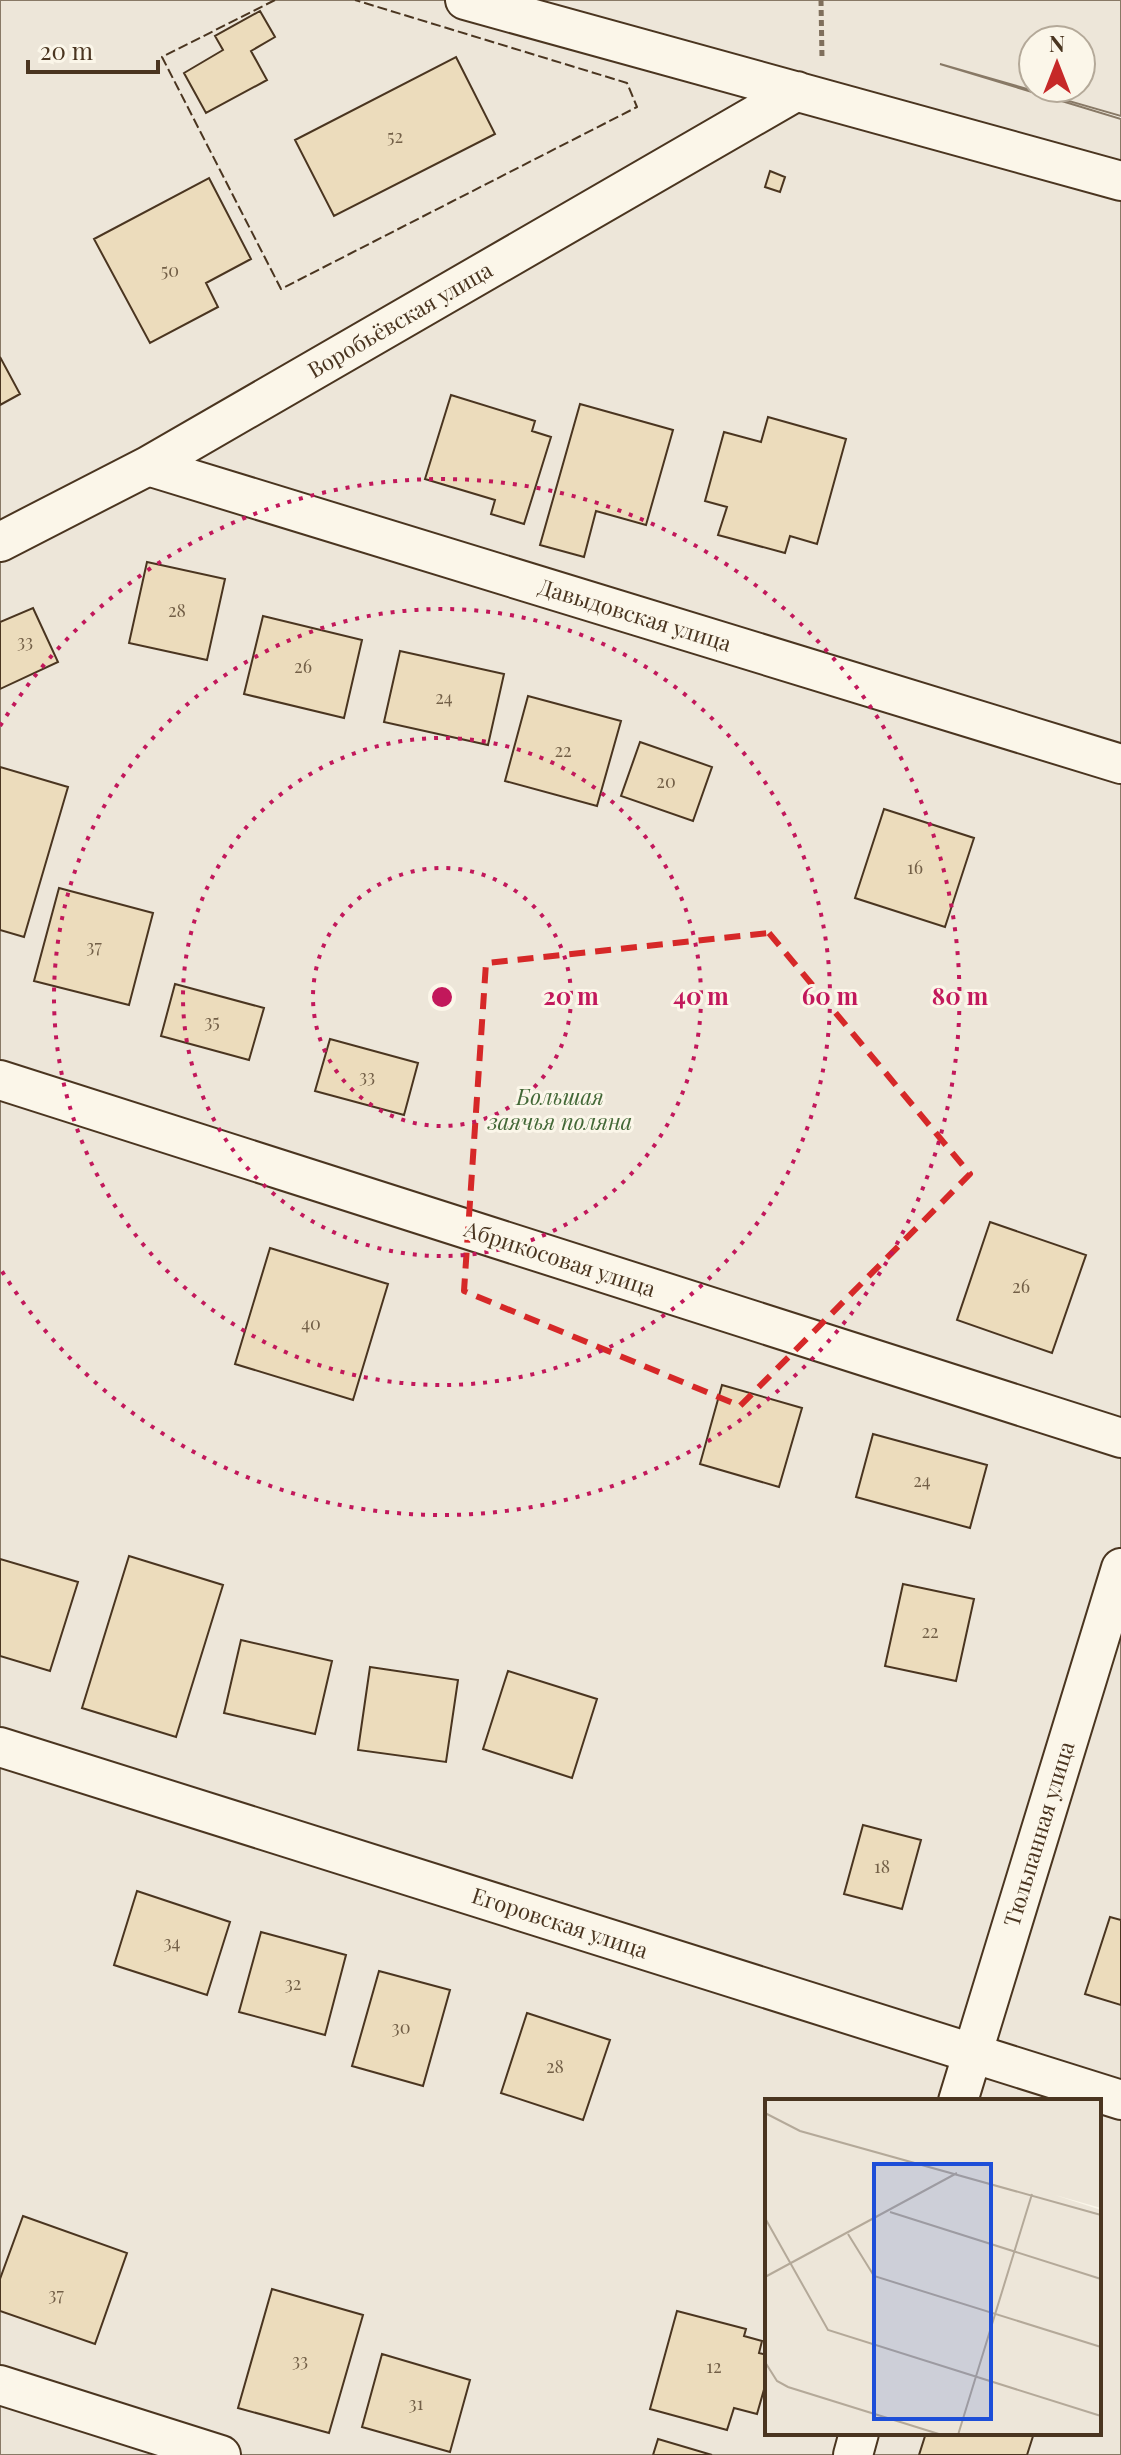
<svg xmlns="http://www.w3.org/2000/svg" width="1121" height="2455" font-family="'Playfair Display',serif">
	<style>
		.green { fill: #ede6d9; stroke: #887966; stroke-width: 2; fill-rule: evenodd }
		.building { fill: #ecdcbc; stroke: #4a3520; stroke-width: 2 }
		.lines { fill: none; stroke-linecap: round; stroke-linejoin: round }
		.street-casing { stroke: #4a3520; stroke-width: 42 }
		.path { stroke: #7f6f5c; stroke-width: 5; stroke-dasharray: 6 4; stroke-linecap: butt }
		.street { stroke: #fbf6e9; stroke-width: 38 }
		.fence { stroke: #4a3520; stroke-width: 2; stroke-dasharray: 10 4; stroke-linecap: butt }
		.marked { fill: none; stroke: #d62828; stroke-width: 6; stroke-dasharray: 16 10; stroke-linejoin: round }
		.ring { fill: none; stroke: #c2185b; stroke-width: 4; stroke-dasharray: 4 8 }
		.labels { text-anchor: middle; stroke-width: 6; stroke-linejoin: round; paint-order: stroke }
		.number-label { font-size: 18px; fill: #725f47 }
		.street-label { font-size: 22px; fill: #4a3520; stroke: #fbf6e9 }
		.park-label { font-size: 22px; font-style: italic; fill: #436837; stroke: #fbf6e9 }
		.inset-road { fill: none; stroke: #b4a999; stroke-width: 2 }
		.view { fill: #1d4ed8; fill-opacity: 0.15; stroke: #1d4ed8; stroke-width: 4 }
		.inset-edge { fill: none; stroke: #4a3520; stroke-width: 4 }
		.centre { fill: #c2185b; stroke: #fbf6e9; stroke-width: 4 }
		.ring-label { font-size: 24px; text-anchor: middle; font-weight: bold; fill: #c2185b; stroke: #fbf6e9; stroke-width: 6; stroke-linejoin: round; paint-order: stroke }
	</style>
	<rect width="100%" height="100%" fill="#fbf6e9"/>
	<!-- green -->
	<path class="green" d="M0 0H1121V116L940 64 1121 119V2455H0ZM1033 40H1081V88H1033ZM767 2101H1099V2433H767Z"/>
	<!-- building -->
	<path class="building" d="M260 11 275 37 251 51 267 80 206 113 184 73 223 50 215 36Z
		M456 57 495 134 334 216 295 140Z
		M770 171 785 177 780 192 765 187Z
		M209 178 251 259 206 283 218 307 150 343 94 239Z
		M0 357 20 394 0 405Z
		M451 395 535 421 532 431 551 437 524 524 491 514 495 500 425 479Z
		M580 404 673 430 646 525 596 511 584 557 540 545Z
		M768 417 846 439 817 544 790 536 785 553 718 535 727 507 705 501 724 432 761 442Z
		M147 562 225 579 207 660 129 643Z
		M33 608 58 662 0 689V622Z
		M263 616 362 640 344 718 244 694Z
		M400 651 504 674 488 745 384 722Z
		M528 696 621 721 597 806 505 781Z
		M640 742 712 767 693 821 621 796Z
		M0 767 68 787 24 937 0 930Z
		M884 809 974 838 945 927 855 898Z
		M59 888 153 913 129 1005 34 981Z
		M175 984 264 1008 249 1060 161 1036Z
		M330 1039 418 1063 404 1115 315 1091Z
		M990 1222 1086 1255 1052 1353 957 1320Z
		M270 1248 388 1284 353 1400 235 1364Z
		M722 1385 802 1408 779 1487 700 1464Z
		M873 1434 987 1465 970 1528 856 1497Z
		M129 1556 223 1585 176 1737 82 1708Z
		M0 1559 78 1582 50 1671 0 1656Z
		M903 1584 974 1599 956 1681 885 1666Z
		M241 1640 332 1661 315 1734 224 1713Z
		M370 1667 458 1680 446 1762 358 1750Z
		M508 1671 597 1699 572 1778 483 1749Z
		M863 1825 921 1840 902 1909 844 1894Z
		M137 1891 230 1922 207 1995 114 1965Z
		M1110 1917 1121 1920V2005L1085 1994Z
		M261 1932 346 1955 325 2035 239 2012Z
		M379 1971 450 1990 423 2086 352 2066Z
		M527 2013 610 2040 583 2120 501 2093Z
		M23 2216 127 2253 95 2344 0 2311V2279Z
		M272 2289 363 2315 329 2433 238 2408Z
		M677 2311 746 2329 744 2336 762 2341 759 2353 767 2355V2379L757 2414 734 2408 727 2430 650 2409Z
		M382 2354 470 2380 450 2452 362 2427Z
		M926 2433H1034L1027 2455H919Z
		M658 2439 712 2455H653Z"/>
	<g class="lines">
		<defs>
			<path id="street" d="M465 0 1121 181
				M148 466 1121 764
				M0 542 148 466 797 91
				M0 1080 1121 1438
				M0 1747 1121 2100
				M958 2101 1121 1568
				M0 2385 221 2455
				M853 2455 859 2433"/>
		</defs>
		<!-- street casing -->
		<use href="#street" class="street-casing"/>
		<!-- path -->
		<path class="path" d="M821 0 822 58"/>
		<!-- street -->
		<use href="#street" class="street"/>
		<!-- fence -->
		<path class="fence" d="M275 0 162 57 281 289 637 107 627 83 355 0"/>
	</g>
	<!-- marked area -->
	<path class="marked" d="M769 933 970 1174 740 1406 464 1291 486 963Z"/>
	<!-- distance rings -->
	<g class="ring">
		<circle cx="442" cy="997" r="129"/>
		<circle cx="442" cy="997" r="259"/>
		<circle cx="442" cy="997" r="388"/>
		<path d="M0 726A518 518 0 1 1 0 1268"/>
	</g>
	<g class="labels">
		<!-- number labels -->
		<g class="number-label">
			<text x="395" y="143">52</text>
			<text x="170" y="277">50</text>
			<text x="177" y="617">28</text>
			<text x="25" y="648">33</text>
			<text x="303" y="673">26</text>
			<text x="444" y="704">24</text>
			<text x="563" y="757">22</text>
			<text x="666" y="788">20</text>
			<text x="915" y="874">16</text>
			<text x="94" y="953">37</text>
			<text x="212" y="1028">35</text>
			<text x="367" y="1083">33</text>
			<text x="1021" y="1293">26</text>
			<text x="311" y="1330">40</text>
			<text x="922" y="1487">24</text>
			<text x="930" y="1638">22</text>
			<text x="882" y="1873">18</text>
			<text x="172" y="1949">34</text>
			<text x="293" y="1990">32</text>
			<text x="401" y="2034">30</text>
			<text x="555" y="2073">28</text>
			<text x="56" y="2301">37</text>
			<text x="300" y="2367">33</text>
			<text x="714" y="2373">12</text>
			<text x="416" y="2410">31</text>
		</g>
		<!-- street labels -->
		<g class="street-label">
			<text transform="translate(400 320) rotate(-30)" y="8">Воробьёвская улица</text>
			<text transform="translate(635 615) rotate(17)" y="8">Давыдовская улица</text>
			<text transform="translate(560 1259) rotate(18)" y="8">Абрикосовая улица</text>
			<text transform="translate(1039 1834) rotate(-73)" y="8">Тюльпанная улица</text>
			<text transform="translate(560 1923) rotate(18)" y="8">Егоровская улица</text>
		</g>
		<!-- park labels -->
		<g class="park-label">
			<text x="560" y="1105">Большая<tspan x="560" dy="25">заячья поляна</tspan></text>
		</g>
	</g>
	<!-- overview -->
	<g transform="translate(765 2099)">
		<rect width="336" height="336" fill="#fbf6e9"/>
		<path d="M0 0H336V109L290 96 336 111V336H0Z" fill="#ede6d9"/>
		<path class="inset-road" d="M0 14 35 32 336 116M125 113 336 180M0 119 63 231 336 317M83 135 109 177 336 248M0 178 192 74M0 263 12 282 23 288 177 336M193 336 267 95"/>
		<path class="view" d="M109 65H226V320H109Z"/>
		<rect width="336" height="336" class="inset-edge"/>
	</g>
	<circle cx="442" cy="997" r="12" class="centre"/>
	<g class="ring-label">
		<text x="571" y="1005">20 m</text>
		<text x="701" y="1005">40 m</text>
		<text x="830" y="1005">60 m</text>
		<text x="960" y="1005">80 m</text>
	</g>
	<!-- north arrow -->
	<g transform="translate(1057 64)"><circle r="38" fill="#fbf6e9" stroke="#b4a999" stroke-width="2"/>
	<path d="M0-6L14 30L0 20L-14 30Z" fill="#c62828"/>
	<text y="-12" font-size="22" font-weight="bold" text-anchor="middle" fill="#4a3520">N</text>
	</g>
	<!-- scale -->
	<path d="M28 60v12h130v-12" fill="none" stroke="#4a3520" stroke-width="4"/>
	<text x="40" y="60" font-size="24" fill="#4a3520" stroke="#fbf6e9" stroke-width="6" paint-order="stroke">20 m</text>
</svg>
